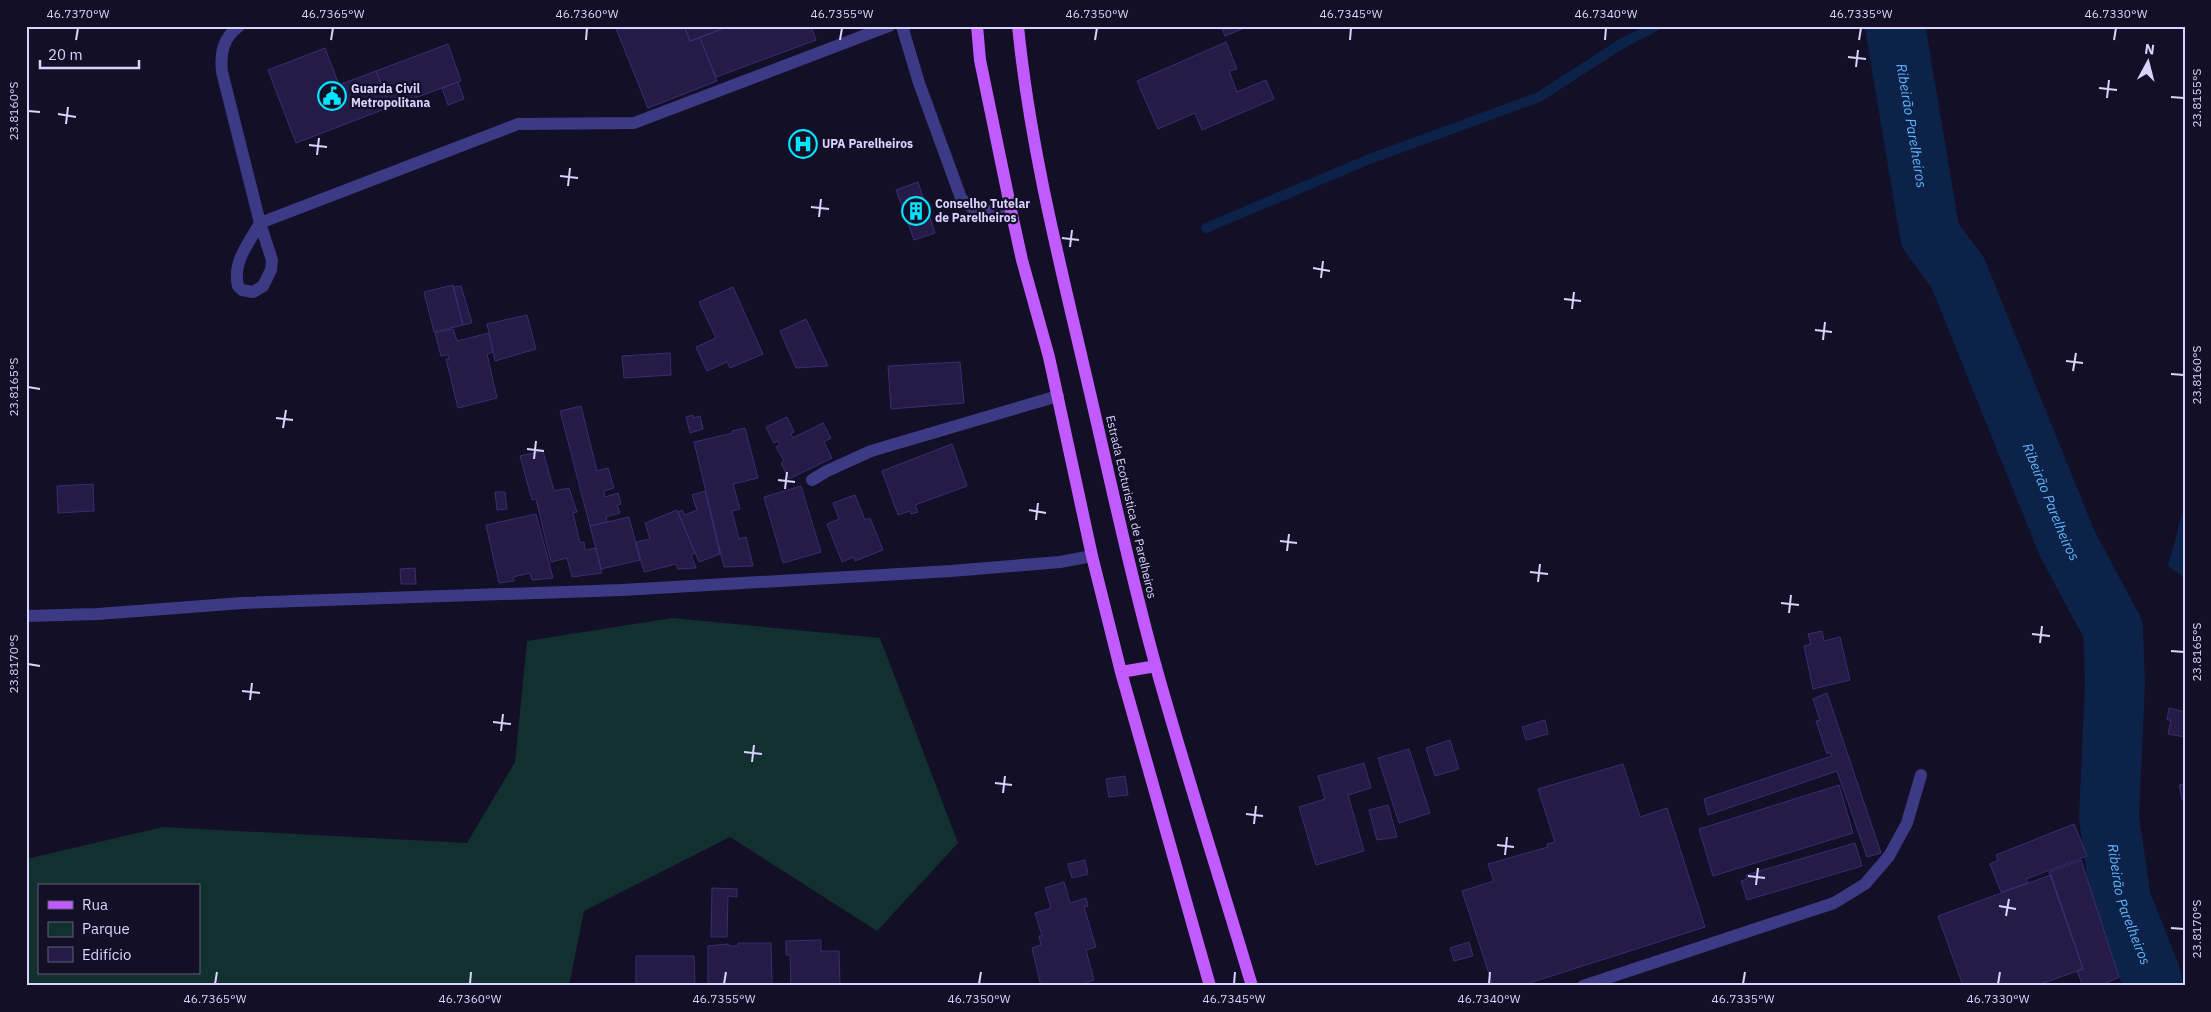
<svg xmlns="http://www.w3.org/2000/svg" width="2211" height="1012" font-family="'IBM Plex Sans',sans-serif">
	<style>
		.green { fill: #12302f; fill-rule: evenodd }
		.water { fill: #0c2248 }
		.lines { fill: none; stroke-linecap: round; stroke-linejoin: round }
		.stream { stroke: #0c2248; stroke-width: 10 }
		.river { stroke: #0c2248; stroke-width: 60 }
		.building { fill: #241b47; stroke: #3b2d73 }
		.service { stroke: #3d3a85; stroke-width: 12 }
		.minor { stroke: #3d3a85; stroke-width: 12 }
		.primary { stroke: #c25bff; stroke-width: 12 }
		.ticks { fill: none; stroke: #d9d4ff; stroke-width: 2 }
		.labels { text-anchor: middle; stroke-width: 4.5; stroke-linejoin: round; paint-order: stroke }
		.poi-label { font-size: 12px; font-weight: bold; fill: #d9d4ff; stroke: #130f26; text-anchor: start }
		.street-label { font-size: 12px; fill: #d9d4ff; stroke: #130f26 }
		.water-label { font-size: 14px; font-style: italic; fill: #62b6ff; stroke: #130f26 }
		.neatline { fill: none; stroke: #d9d4ff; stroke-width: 2 }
		.ticks-label { font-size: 12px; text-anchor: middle; fill: #d9d4ff }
	</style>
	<rect width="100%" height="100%" fill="#130f26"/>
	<!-- green -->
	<path class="green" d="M672 618 880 638 958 843 877 931 730 837 584 911 569 986H26V859L163 827 467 843 515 762 527 641ZM39 886H199V973H39Z"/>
	<!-- water -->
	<path class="water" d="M2185 502V578L2168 566Z"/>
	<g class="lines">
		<!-- stream -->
		<path class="stream" d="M1206 228 1367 160 1539 97 1621 44 1656 26"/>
		<!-- river -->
		<path class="river" id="s1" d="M1895 26 1930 235 1958 273 2067 543 2113 629 2115 683 2109 818 2121 900 2151 976 2153 986"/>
	</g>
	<!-- building -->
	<path class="building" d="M615 26H684L690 41 700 38 717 81 648 108Z
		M684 26H729L690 41Z
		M729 26H811L816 40 716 77 700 38Z
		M1221 26H1249L1225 36Z
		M1226 42 1237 69 1229 71 1237 92 1266 80 1274 99 1202 130 1195 113 1158 129 1137 81Z
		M448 44 461 81 390 107 376 71Z
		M325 48 339 85 376 71 390 107 296 143 268 70Z
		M458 82 464 99 448 105 442 88Z
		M918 182 935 233 914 240 896 190Z
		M453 285 463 325 434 332 424 292Z
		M461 286 472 323 463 325 453 287Z
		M733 287 763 354 730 368 727 362 707 371 696 347 716 338 699 302Z
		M527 315 536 349 495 361 487 324Z
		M806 319 828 366 796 368 780 331Z
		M453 329 457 341 489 333 493 352 487 354 497 398 458 408 446 359H449L448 355 441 356 435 333Z
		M670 353 671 375 624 378 622 356Z
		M960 362 964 403 891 409 888 366Z
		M581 406 597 471 608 468 614 488 604 491 605 497 618 493 621 504 617 505 620 513 606 517 607 522 590 526 560 411Z
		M693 415V418L700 416 703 429 690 433 686 417Z
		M787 417 794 432 791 434 793 438 823 423 831 438 824 442 832 458 789 479 781 463 784 461 776 447 780 445 777 441 774 443 766 427Z
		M745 428 758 478 733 484 740 509 732 511 739 539 746 537 753 566 724 567 694 442 733 433 732 431Z
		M952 444 967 486 915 505 918 512 911 514 910 511 898 515 882 471Z
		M543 451 554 491 569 488 577 512 573 513 580 543 584 542 585 550 596 548 602 573 572 577 567 558 551 562 536 499 532 500 520 456Z
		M93 484 94 511 58 513 57 486Z
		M801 486 821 552 783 563 764 497Z
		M705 491 720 554 699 562 678 512 682 510 685 515 697 510 692 495Z
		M495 492H505L507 509 497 510Z
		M855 495 865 520 870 518 883 550 855 561 854 557 842 562 827 524 839 519 833 503Z
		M677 510 695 553 691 555 696 568 678 569 676 564 644 572 636 542 650 539 645 523Z
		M536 514 553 578 532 580 530 573 513 577 514 581 499 583 486 525Z
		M629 517 640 560 601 569 590 526Z
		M415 568 416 584H401L400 569Z
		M1822 631 1824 641 1840 637 1850 680 1813 689 1804 646 1811 644 1808 634Z
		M1827 693 1881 853 1867 857 1837 771 1708 815 1704 799 1832 756 1830 752 1827 754 1816 721 1820 720 1813 699Z
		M2169 708 2185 712V737L2168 734 2171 720H2167Z
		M1545 720 1548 734 1526 740 1522 727Z
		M1450 740 1459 769 1435 776 1426 748Z
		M1409 749 1430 813 1399 823 1378 758Z
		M1364 763 1371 788 1348 795 1364 851 1316 865 1299 807 1325 799 1318 776Z
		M1623 764 1640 817 1667 808 1705 927 1520 986H1493L1462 891 1494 881 1488 864 1548 847 1547 844 1555 842 1538 789Z
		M1125 776 1128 795 1109 797 1106 779Z
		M2185 784V801L2182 799 2179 785Z
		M1839 785 1853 833 1713 876 1699 829Z
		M1388 805 1397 837 1377 840 1369 810Z
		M2074 824 2087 856 2026 879 2028 883 2001 892 1990 864 1998 860 1996 855Z
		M1855 843 1862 866 1747 900 1741 881 1747 879 1746 875Z
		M1085 860 1088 874 1072 878 1068 864Z
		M2081 860 2119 977 2100 986H2083L2077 971 2083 969 2049 872Z
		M2051 875 2083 969 2035 986H1963L1938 916Z
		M1064 882 1070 903 1086 898 1088 906 1084 907 1096 947 1086 950 1094 980 1077 986H1041L1032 948 1041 945 1039 936H1042L1035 913 1051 908 1045 888Z
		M712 888 737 889V897L728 896 727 937H711Z
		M821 940V951H839L840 986H791L790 955H786V941Z
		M1469 942 1473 956 1454 961 1450 948Z
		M738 943H771L772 986H708V946L728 944 729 946H738Z
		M636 956H694L695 986H636Z"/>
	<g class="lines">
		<!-- service -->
		<path class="service" d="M239 26C223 38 220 53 222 72L260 223 272 260 271 270 263 286 253 292 242 290 238 286C232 262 249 243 260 223L518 124 634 123 889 26
			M902 26 919 83 961 198C975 216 990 211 1011 210
			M1583 986 1834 903 1865 884 1889 856 1907 823 1921 775"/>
		<!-- minor -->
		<path class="minor" d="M812 480 827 471 871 451 1058 396
			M26 616 98 614 242 603 622 590 951 571 1060 562 1092 556"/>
		<!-- primary -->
		<path class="primary" d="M977 26 980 60 1011 210 1022 260 1049 357 1092 556 1121 672 1210 986
			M1018 26C1029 139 1057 252 1083 363 1107 464 1128 567 1156 667 1186 774 1220 879 1252 986
			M1121 672 1156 666"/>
	</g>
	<!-- ticks -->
	<path class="ticks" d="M76 40 78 28M331 40 333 28M586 40 587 28M840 40 842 28M1095 40 1097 28M1350 40 1351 28M1605 40 1606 28M1859 40 1861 28M2114 40 2116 28M1848 57 1866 59M1856 67 1858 50M2099 88 2117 90M2171 97 2184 98M2107 98 2109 80M28 111 40 112M58 114 76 117M66 124 68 107M309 145 327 147M317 155 319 138M560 176 578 178M568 186 570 168M811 207 829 209M819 217 821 199M1062 238 1079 240M1070 247 1072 230M1313 268 1330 271M1321 278 1323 261M1564 299 1581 301M1572 309 1574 292M1815 330 1832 332M1823 340 1825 322M2066 361 2083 363M2073 371 2076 353M2171 374 2184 375M28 387 40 389M276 418 293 420M283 428 286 410M527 449 544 451M534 459 536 441M778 480 795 482M785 489 787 472M1029 510 1046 513M1036 520 1038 503M1280 541 1297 543M1287 551 1289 534M1530 572 1548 574M1538 582 1540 564M1781 603 1799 605M1789 613 1791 595M2032 634 2050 636M2040 643 2042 626M2171 651 2184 652M28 664 40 666M242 691 260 693M250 700 252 683M493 722 511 724M501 731 503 714M744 752 762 754M752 762 754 745M995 783 1012 785M1003 793 1005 776M1246 814 1263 816M1254 824 1256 806M1497 845 1514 847M1505 855 1507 837M1748 876 1765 878M1756 885 1758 868M1999 906 2016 909M2006 916 2009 899M2171 928 2184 929M215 984 217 972M470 984 471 972M724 984 726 972M979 984 981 972M1234 984 1235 972M1489 984 1490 972M1743 984 1745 972M1998 984 2000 972"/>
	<!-- icons -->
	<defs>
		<symbol id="civic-ring" viewBox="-11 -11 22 22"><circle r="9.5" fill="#130f26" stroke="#00e5ff" stroke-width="1.5"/><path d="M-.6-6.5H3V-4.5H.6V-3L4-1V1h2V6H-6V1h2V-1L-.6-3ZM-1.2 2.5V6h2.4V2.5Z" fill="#00e5ff"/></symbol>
		<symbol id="hospital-ring" viewBox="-11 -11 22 22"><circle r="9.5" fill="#130f26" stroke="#00e5ff" stroke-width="1.5"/><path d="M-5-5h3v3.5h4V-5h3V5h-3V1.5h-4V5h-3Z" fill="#00e5ff"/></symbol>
		<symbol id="building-ring" viewBox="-11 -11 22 22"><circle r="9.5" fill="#130f26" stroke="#00e5ff" stroke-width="1.5"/><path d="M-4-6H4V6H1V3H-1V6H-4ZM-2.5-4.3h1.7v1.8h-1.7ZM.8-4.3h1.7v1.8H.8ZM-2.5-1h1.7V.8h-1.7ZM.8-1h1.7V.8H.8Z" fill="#00e5ff"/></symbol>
	</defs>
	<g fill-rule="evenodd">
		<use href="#civic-ring" x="316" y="80" width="32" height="32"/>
		<use href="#hospital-ring" x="787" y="128" width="32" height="32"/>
		<use href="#building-ring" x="900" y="195" width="32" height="32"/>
	</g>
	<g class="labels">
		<!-- poi labels -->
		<g class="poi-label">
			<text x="351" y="93">Guarda Civil<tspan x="351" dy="14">Metropolitana</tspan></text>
			<text x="822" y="148">UPA Parelheiros</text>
			<text x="935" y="208">Conselho Tutelar<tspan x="935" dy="14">de Parelheiros</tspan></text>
		</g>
		<!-- street labels -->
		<g class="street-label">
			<text transform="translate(1131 507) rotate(77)" y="4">Estrada Ecoturistica de Parelheiros</text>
		</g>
		<!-- water labels -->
		<g class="water-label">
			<text dy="5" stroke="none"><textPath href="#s1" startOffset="101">Ribeirão Parelheiros</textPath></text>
			<text dy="5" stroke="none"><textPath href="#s1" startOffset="506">Ribeirão Parelheiros</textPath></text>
			<text dy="5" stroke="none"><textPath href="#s1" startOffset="926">Ribeirão Parelheiros</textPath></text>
		</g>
	</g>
	<!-- border -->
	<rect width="2211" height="1012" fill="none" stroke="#130f26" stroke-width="55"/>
	<!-- legend -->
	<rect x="38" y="884" width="162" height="90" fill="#130f26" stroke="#625e7d"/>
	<rect x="48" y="901" width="25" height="8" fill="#c25bff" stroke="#625e7d"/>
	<text x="82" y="910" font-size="15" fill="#d9d4ff">Rua</text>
	<rect x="48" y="922" width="25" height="15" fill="#12302f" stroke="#625e7d"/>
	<text x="82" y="934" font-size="15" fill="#d9d4ff">Parque</text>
	<rect x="48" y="947" width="25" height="15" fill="#241b47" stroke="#625e7d"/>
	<text x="82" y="960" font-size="15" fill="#d9d4ff">Edifício</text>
	<!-- north arrow -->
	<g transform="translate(2148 62) rotate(7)" stroke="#130f26" stroke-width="4" paint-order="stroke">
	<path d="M0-4L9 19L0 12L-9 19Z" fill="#d9d4ff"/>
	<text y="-8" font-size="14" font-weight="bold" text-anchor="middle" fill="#d9d4ff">N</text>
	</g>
	<!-- scale -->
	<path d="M40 60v8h99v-8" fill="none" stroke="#d9d4ff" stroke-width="2.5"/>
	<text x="48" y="60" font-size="15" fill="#d9d4ff" stroke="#130f26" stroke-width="4" paint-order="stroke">20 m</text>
	<rect x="28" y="28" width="2156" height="956" class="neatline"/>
	<g class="ticks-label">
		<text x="78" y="18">46.7370°W</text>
		<text x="333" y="18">46.7365°W</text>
		<text x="587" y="18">46.7360°W</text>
		<text x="842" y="18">46.7355°W</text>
		<text x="1097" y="18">46.7350°W</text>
		<text x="1351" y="18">46.7345°W</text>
		<text x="1606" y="18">46.7340°W</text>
		<text x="1861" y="18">46.7335°W</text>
		<text x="2116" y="18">46.7330°W</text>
		<text transform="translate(2197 98) rotate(-90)" y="4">23.8155°S</text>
		<text transform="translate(14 111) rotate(-90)" y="4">23.8160°S</text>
		<text transform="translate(2197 375) rotate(-90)" y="4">23.8160°S</text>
		<text transform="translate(14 387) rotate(-90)" y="4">23.8165°S</text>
		<text transform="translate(2197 652) rotate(-90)" y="4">23.8165°S</text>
		<text transform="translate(14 664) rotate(-90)" y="4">23.8170°S</text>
		<text transform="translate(2197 929) rotate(-90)" y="4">23.8170°S</text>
		<text x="215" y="1003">46.7365°W</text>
		<text x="470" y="1003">46.7360°W</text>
		<text x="724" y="1003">46.7355°W</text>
		<text x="979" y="1003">46.7350°W</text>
		<text x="1234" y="1003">46.7345°W</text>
		<text x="1489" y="1003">46.7340°W</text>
		<text x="1743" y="1003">46.7335°W</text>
		<text x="1998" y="1003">46.7330°W</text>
	</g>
</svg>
